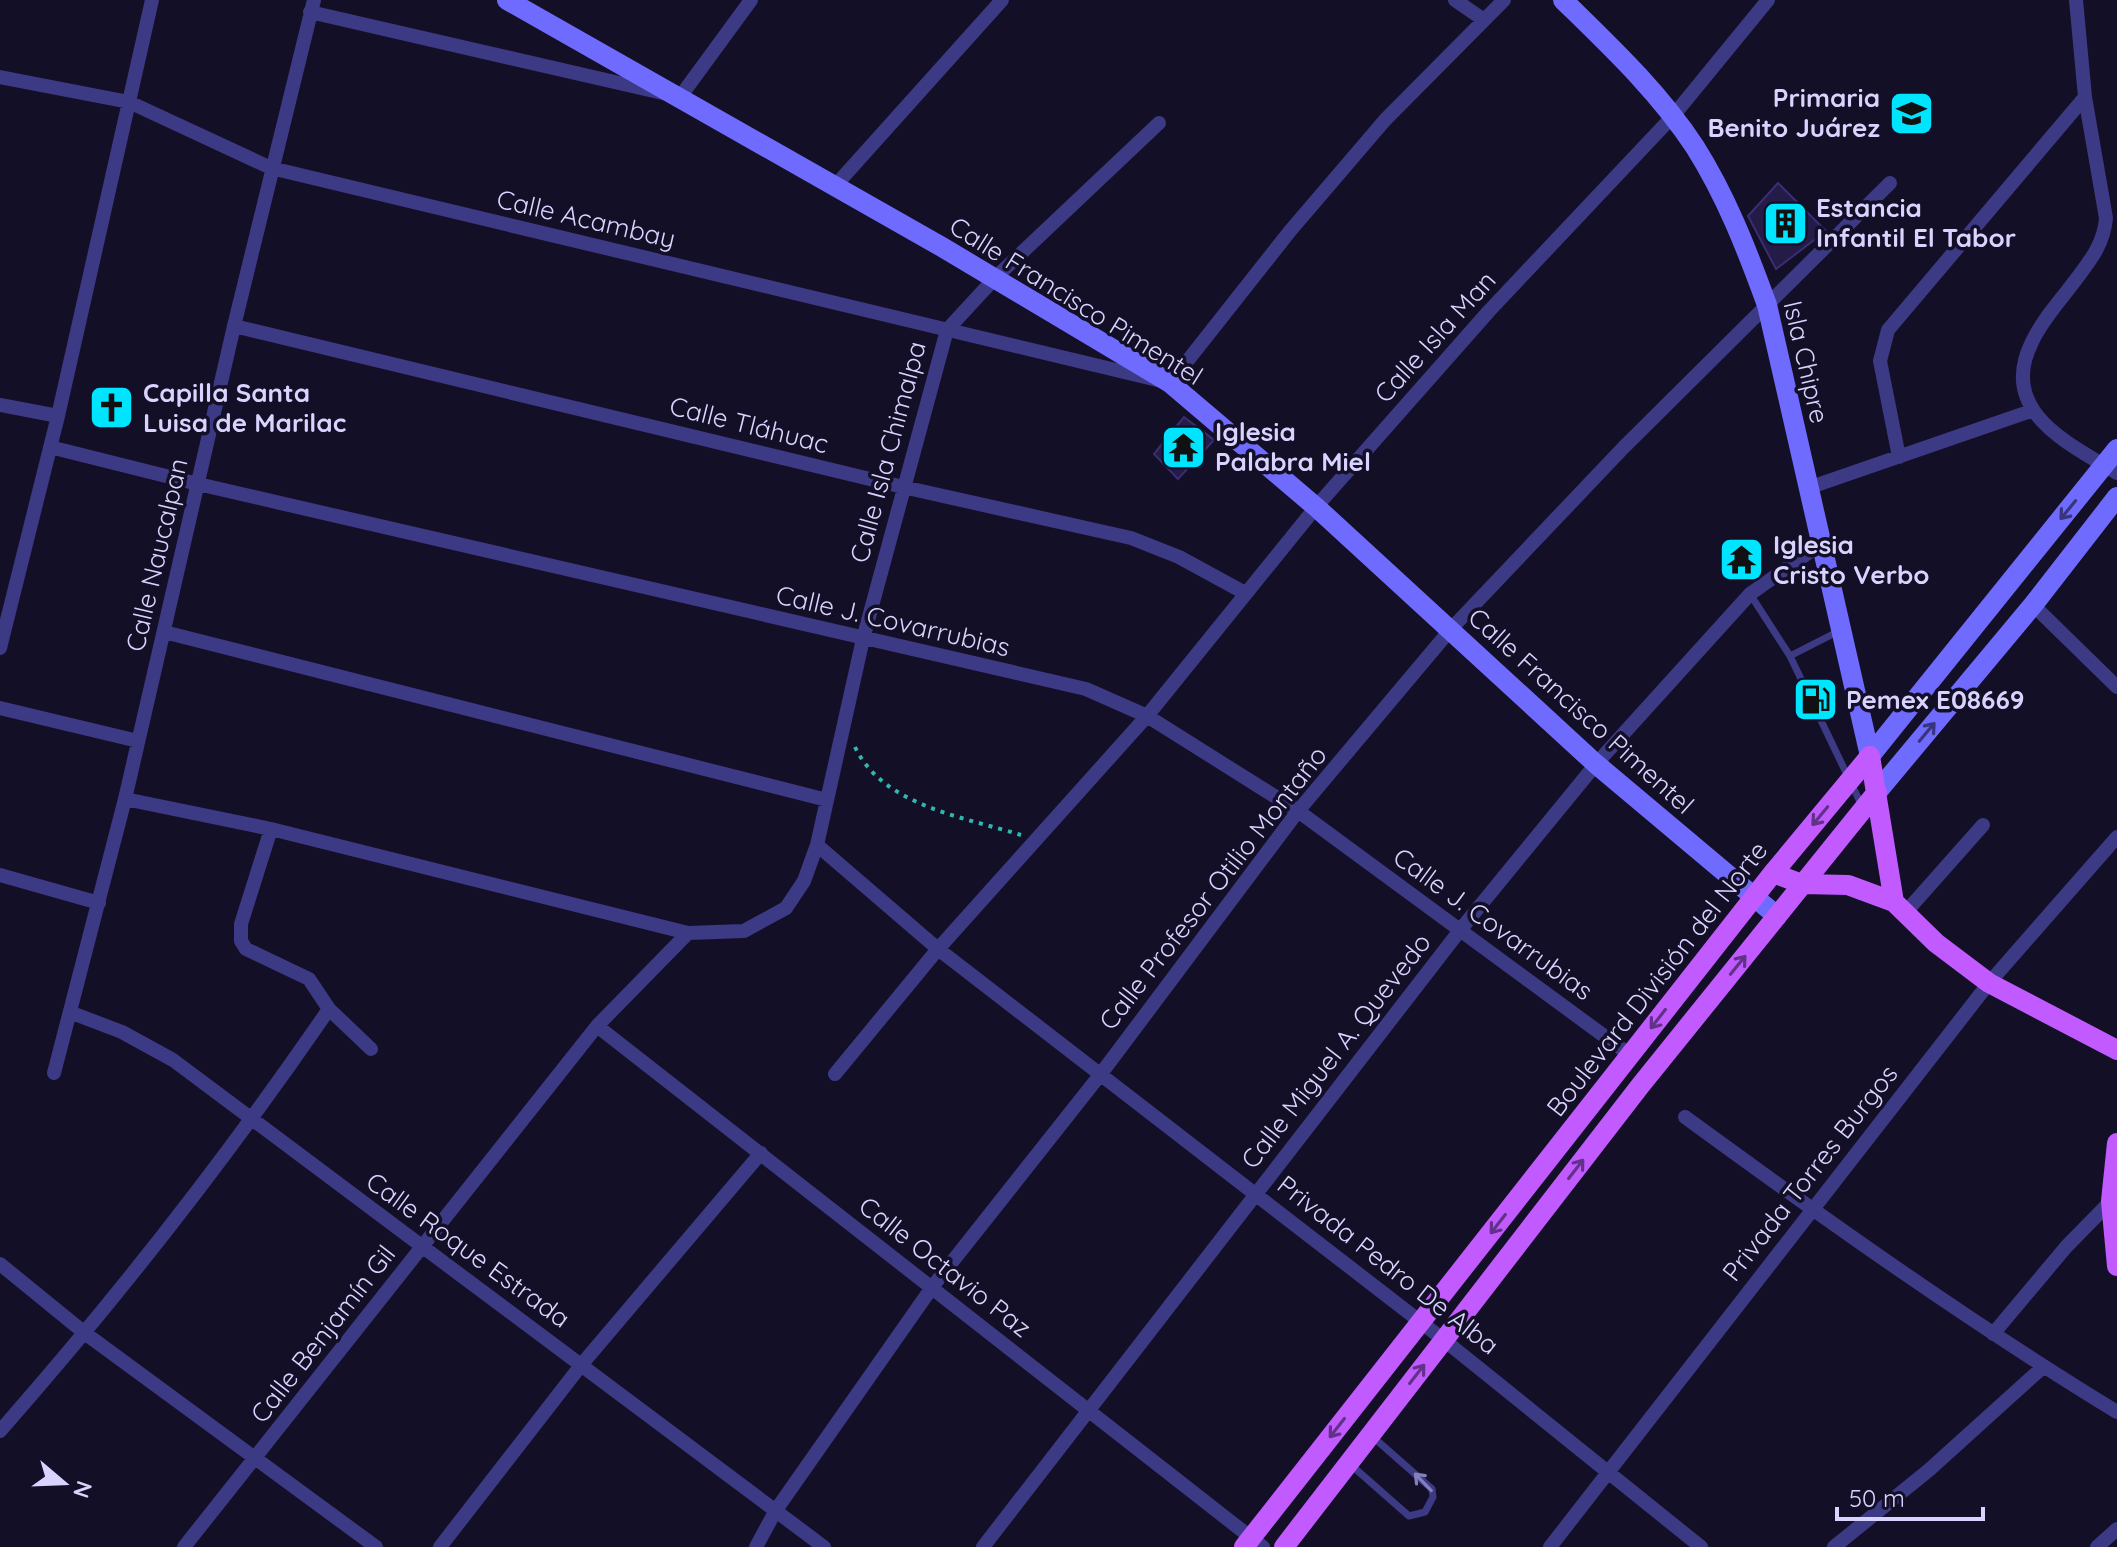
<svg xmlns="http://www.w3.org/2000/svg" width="2117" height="1547" font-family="Quicksand,sans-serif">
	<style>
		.building { fill: #241b47; stroke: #3b2d73; stroke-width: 2 }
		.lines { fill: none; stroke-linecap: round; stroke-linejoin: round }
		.path { stroke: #2fb8b0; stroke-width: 4; stroke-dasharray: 4 6; stroke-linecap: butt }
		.lane { stroke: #3d3a85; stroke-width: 7 }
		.street { stroke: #3d3a85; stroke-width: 14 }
		.secondary { stroke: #6f6bff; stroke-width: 20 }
		.primary { stroke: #c25bff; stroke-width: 20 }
		.oneway { stroke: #38347d }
		.oneway2 { stroke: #623188 }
		.oneway3 { stroke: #837fbc }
		.labels { text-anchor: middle; stroke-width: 7; stroke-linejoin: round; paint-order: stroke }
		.poi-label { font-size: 26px; font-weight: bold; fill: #d9d4ff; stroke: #130f26; text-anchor: start }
		.street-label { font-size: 26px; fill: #d9d4ff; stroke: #130f26 }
	</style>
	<rect width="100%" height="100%" fill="#130f26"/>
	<!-- building -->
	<path class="building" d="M1778 183 1826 231 1776 269 1748 216Z
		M1184 417 1214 440 1178 479 1154 454Z"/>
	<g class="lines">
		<!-- path -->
		<path class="path" d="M855 747C883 806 964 817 1021 835"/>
		<!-- lane -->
		<path class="lane" d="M1750 594 1790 656
			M1839 631 1790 656 1863 808
			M1351 1465 1409 1516 1425 1512 1433 1497 1432 1489 1373 1437"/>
		<!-- street -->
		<path class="street" d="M1455 0 1484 20
			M2076 0 2085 97 2106 218C2104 244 2090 261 2074 282 2060 301 2042 320 2032 342 1997 412 2070 444 2117 473
			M310 12 680 97 751 0
			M0 77 129 102 271 168 1170 383 1290 231 1385 120 1504 0
			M835 186 1002 0
			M234 326 903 487 1131 538 1179 557 1245 593
			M0 405 58 416
			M50 447 198 484 1086 689 1147 716 1298 811 1630 1055
			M1899 457 1880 361 1888 330 2085 97
			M1808 488 2031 411
			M2033 605 2117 687
			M164 632 827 800
			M0 648 58 416 152 0
			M0 708 138 741
			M125 799 271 829 688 933 744 931 786 908 804 881 817 845 863 639 947 330 995 278 1159 123
			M271 829 241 924V941L246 949 309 979 329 1009 371 1049
			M817 845 938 949 1444 1340 1701 1547
			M0 875 99 903
			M1905 913 1983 825
			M72 1013 122 1032 173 1060 824 1547
			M597 1026 1263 1547
			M54 1073 125 799 234 326 314 0
			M835 1074 938 949 1147 716 1316 507 1489 311 1673 116 1768 0
			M1685 1117C1826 1220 1968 1321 2117 1412
			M0 1264 86 1334 376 1547
			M1993 1334 2066 1247 2111 1201
			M0 1431C118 1297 228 1156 329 1009
			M184 1547 597 1026 688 933
			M440 1547 582 1364 761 1153
			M756 1547 776 1510 933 1286 1100 1075 1298 811 1451 629 1623 448 1890 183
			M983 1547 1461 929 1596 764 1750 594 1822 543
			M1550 1547 1989 983 2117 837
			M1834 1547 1929 1470 2043 1367
			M2097 1547 2117 1529"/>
		<!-- secondary -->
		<path class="secondary" d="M507 0 942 247 1170 383 1316 507 1596 764 1777 916
			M1563 0C1610 46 1659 92 1695 147 1726 196 1747 250 1767 305L1870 756
			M1870 756 2117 449
			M1877 792 2033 605 2117 497"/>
		<!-- primary -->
		<path class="primary" d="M1870 756 1894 902
			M1773 873 1802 884 1848 885 1894 902 1936 943 1989 983 2117 1050
			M2117 1143 2111 1201 2117 1266
			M1244 1547 1773 873 1870 756
			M1284 1547 1640 1086 1877 792"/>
	</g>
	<!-- one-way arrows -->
	<defs><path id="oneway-shaft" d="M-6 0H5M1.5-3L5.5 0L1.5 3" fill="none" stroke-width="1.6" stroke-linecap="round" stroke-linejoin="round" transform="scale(2)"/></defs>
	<g class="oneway">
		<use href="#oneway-shaft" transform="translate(2068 510) rotate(129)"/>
		<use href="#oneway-shaft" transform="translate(1927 732) rotate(-50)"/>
	</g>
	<g class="oneway2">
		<use href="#oneway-shaft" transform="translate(1820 816) rotate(130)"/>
		<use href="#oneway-shaft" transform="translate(1738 965) rotate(-51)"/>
		<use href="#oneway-shaft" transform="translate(1658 1019) rotate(128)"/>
		<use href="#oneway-shaft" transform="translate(1576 1169) rotate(-52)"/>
		<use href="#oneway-shaft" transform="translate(1498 1224) rotate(128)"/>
		<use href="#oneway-shaft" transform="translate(1417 1374) rotate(-52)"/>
		<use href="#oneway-shaft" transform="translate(1337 1428) rotate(128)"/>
	</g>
	<use class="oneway3" href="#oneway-shaft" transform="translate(1423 1482) rotate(-134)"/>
	<!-- icons -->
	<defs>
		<symbol id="school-square" viewBox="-11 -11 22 22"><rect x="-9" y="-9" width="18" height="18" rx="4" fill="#00e5ff" stroke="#130f26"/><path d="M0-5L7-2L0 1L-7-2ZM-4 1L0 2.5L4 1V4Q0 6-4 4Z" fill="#111"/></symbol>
		<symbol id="building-square" viewBox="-11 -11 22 22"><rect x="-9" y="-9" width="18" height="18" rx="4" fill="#00e5ff" stroke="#130f26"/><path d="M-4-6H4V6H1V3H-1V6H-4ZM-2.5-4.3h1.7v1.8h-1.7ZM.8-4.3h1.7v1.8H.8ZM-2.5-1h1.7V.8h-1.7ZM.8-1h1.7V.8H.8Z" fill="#111"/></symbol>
		<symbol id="church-square" viewBox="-11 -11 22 22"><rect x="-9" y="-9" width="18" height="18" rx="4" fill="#00e5ff" stroke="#130f26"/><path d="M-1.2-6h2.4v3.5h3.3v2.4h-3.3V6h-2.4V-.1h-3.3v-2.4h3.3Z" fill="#111"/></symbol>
		<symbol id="temple-square" viewBox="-11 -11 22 22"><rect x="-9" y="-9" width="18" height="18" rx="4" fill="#00e5ff" stroke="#130f26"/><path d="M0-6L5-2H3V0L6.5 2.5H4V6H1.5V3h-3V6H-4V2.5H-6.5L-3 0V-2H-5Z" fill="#111"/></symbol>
		<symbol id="fuel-square" viewBox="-11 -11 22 22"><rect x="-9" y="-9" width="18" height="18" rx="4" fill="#00e5ff" stroke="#130f26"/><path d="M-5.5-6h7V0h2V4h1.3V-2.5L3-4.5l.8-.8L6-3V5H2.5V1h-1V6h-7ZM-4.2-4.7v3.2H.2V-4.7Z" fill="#111"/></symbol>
	</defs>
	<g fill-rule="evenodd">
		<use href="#school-square" x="1886" y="88" width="51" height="51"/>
		<use href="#building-square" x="1760" y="198" width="51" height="51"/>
		<use href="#church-square" x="86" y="382" width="51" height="51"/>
		<use href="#temple-square" x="1158" y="422" width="51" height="51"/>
		<use href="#temple-square" x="1716" y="534" width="51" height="51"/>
		<use href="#fuel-square" x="1790" y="674" width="51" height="51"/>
	</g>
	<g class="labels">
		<!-- poi labels -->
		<g class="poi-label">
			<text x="1880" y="107" text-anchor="end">Primaria<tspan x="1880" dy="30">Benito Juárez</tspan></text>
			<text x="1816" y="217">Estancia<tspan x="1816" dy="30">Infantil El Tabor</tspan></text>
			<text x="143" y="402">Capilla Santa<tspan x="143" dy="30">Luisa de Marilac</tspan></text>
			<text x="1215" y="441">Iglesia<tspan x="1215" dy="30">Palabra Miel</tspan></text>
			<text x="1773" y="554">Iglesia<tspan x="1773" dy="30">Cristo Verbo</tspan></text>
			<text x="1846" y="709">Pemex E08669</text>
		</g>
		<!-- street labels -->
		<g class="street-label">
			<text transform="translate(586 219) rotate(13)" y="9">Calle Acambay</text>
			<text transform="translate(1076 301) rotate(32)" y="9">Calle Francisco Pimentel</text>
			<text transform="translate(1435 337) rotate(-48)" y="9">Calle Isla Man</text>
			<text transform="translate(1806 362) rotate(77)" y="9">Isla Chipre</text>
			<text transform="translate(749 425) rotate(14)" y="9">Calle Tláhuac</text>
			<text transform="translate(888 452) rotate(-75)" y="9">Calle Isla Chimalpa</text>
			<text transform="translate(157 555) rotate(-77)" y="9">Calle Naucalpan</text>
			<text transform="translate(893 621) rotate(13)" y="9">Calle J. Covarrubias</text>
			<text transform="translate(1581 711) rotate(42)" y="9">Calle Francisco Pimentel</text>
			<text transform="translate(1213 888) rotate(-52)" y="9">Calle Profesor Otilio Montaño</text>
			<text transform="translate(1493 924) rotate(36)" y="9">Calle J. Covarrubias</text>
			<text transform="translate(1657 979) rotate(-52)" y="9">Boulevard División del Norte</text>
			<text transform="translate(1336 1051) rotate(-52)" y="9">Calle Miguel A. Quevedo</text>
			<text transform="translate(1810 1173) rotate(-52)" y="9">Privada Torres Burgos</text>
			<text transform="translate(468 1250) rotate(36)" y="9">Calle Roque Estrada</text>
			<text transform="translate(1388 1265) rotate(38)" y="9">Privada Pedro De Alba</text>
			<text transform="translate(945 1267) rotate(38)" y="9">Calle Octavio Paz</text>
			<text transform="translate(323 1334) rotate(-52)" y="9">Calle Benjamín Gil</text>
		</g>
	</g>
	<!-- north arrow -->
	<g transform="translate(64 1483) rotate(109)" stroke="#130f26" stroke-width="6" paint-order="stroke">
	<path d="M0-6L14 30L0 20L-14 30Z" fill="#d9d4ff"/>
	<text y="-12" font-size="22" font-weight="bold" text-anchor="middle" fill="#d9d4ff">N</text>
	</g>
	<!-- scale -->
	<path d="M1837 1507v12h146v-12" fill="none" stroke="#d9d4ff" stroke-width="4"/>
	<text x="1849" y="1507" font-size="24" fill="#d9d4ff" stroke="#130f26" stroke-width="6" paint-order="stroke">50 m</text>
</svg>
